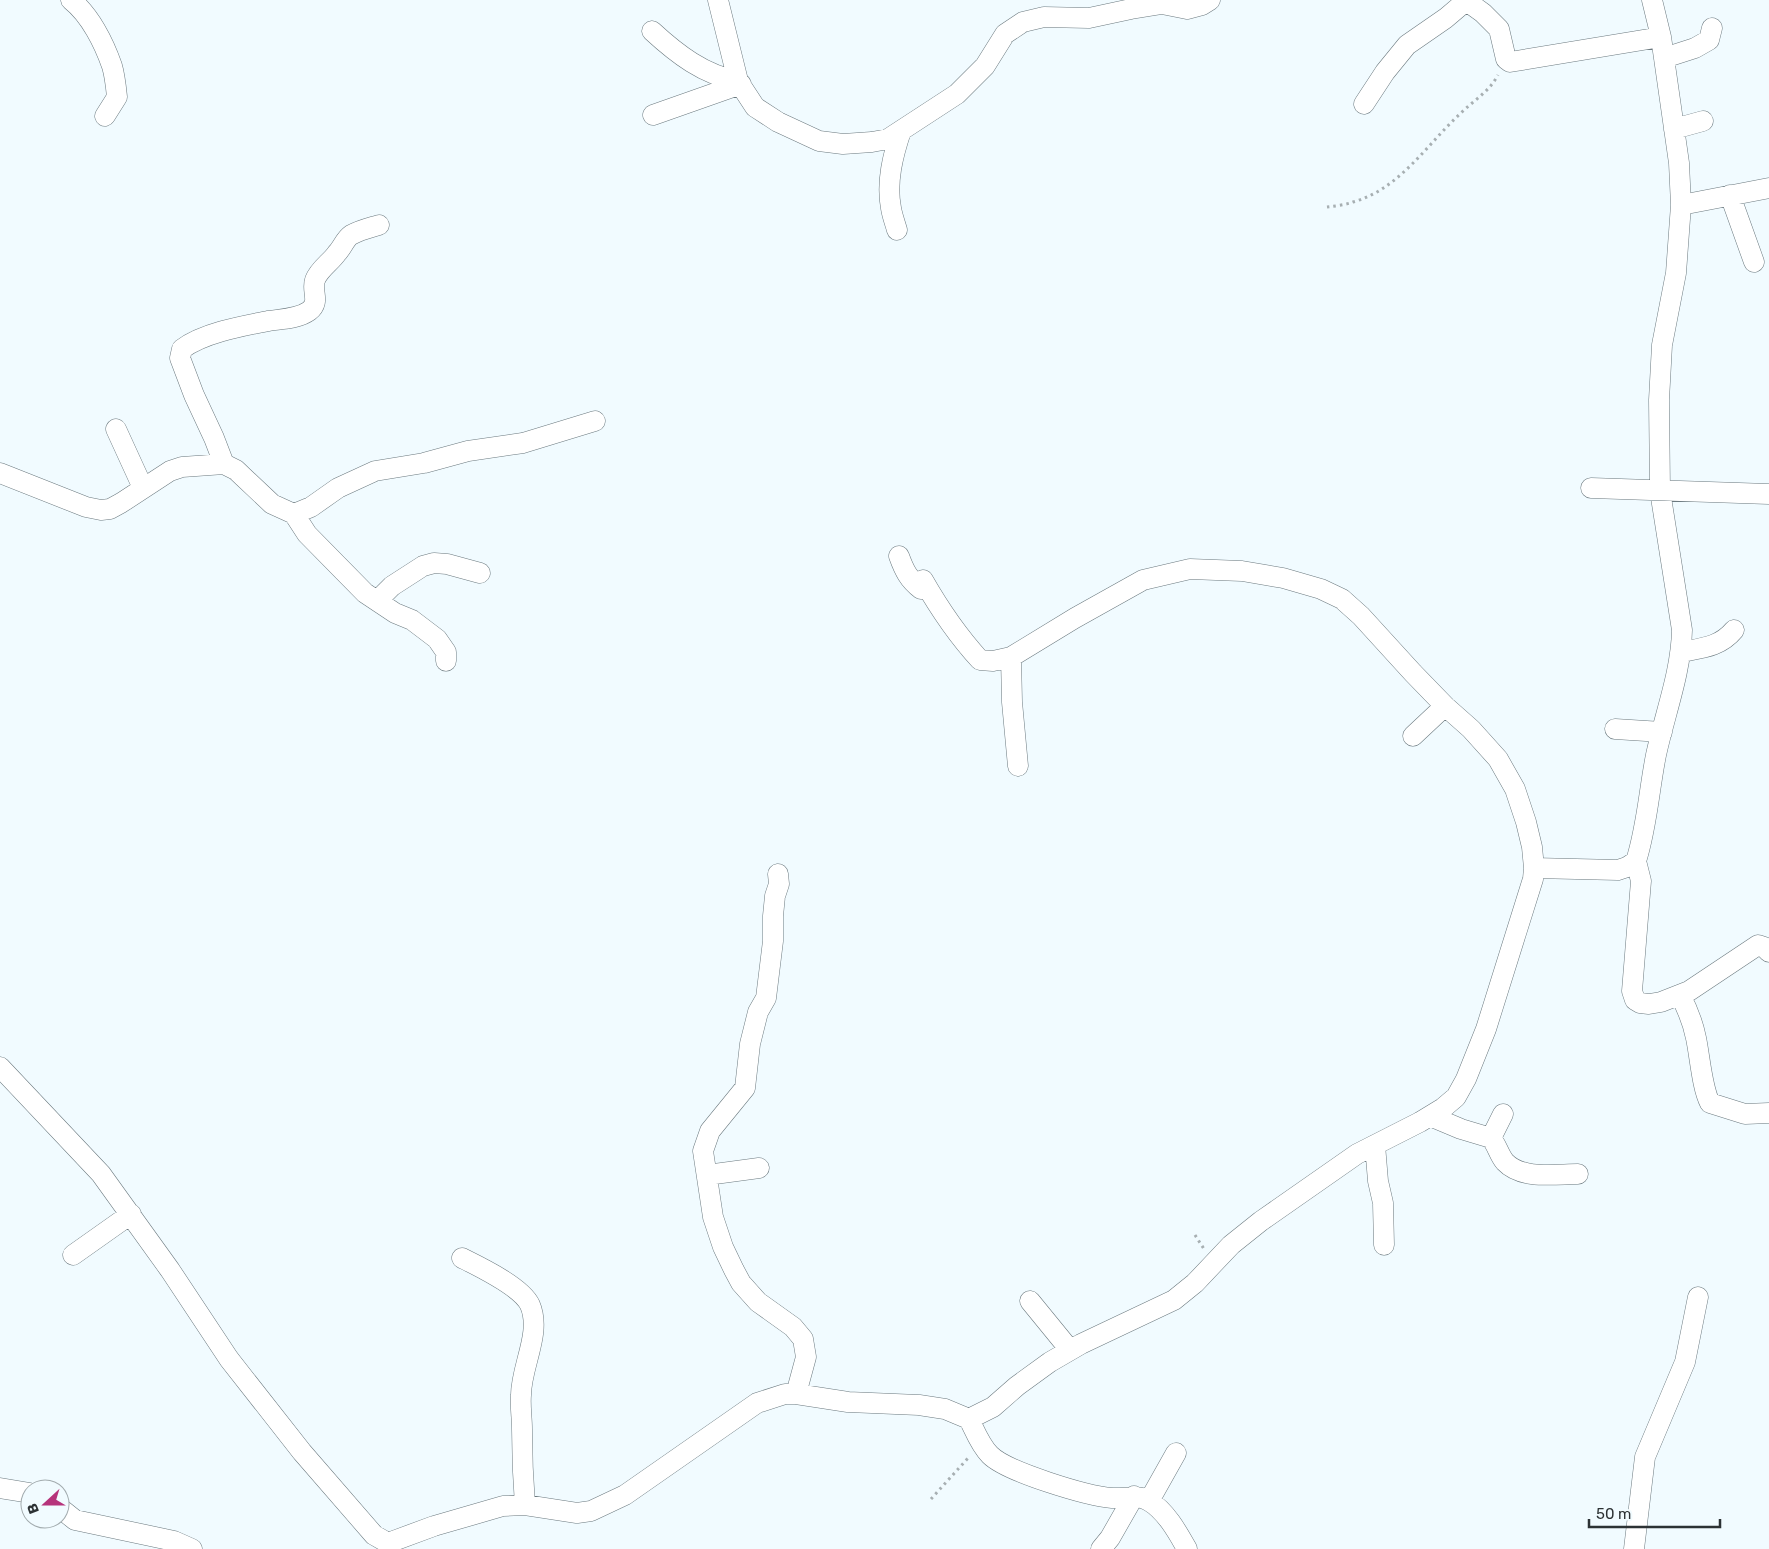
<svg xmlns="http://www.w3.org/2000/svg" width="1769" height="1549" font-family="Rubik,sans-serif">
	<style>
		.lines { fill: none; stroke-linecap: round; stroke-linejoin: round }
		.minor-casing { stroke: #6b797f; stroke-width: 21 }
		.path { stroke: #a7afb2; stroke-width: 3; stroke-dasharray: 2.5 4; stroke-linecap: butt }
		.minor { stroke: #fff; stroke-width: 20 }
	</style>
	<rect width="100%" height="100%" fill="#f1fbff"/>
	<g class="lines">
		<defs>
			<path id="minor" d="M71 0C90 15 104 43 112 66 115 76 116 87 117 97L105 116
				M718 0 738 81 755 107 778 122 819 141 843 144 872 142 888 139 957 94 985 66 1005 34 1023 22 1044 17 1089 18 1131 9 1162 4 1187 9 1202 5 1210 0
				M1465 0 1483 13 1499 29 1506 59 1510 62 1661 37
				M652 31C677 54 704 75 738 81
				M1664 58 1695 48 1709 40 1712 28
				M1364 104 1385 72 1407 45 1446 18 1466 1
				M653 115 741 84
				M1674 129 1703 121
				M1730 195 1754 262
				M1681 205 1769 188
				M897 230C895 223 892 215 891 208 886 182 893 155 901 131
				M116 429 143 488
				M224 464 214 438 194 395 180 358 182 349C203 333 242 326 268 321 281 319 298 319 309 311 321 302 311 291 315 280 319 269 331 262 337 253 342 248 345 239 351 235 360 230 369 228 379 225
				M0 473 86 507 101 510 110 509 121 503 170 471 182 467 224 464 236 470 272 504 294 514 311 507 338 488 375 471 424 463 468 451 523 443 595 421
				M1591 488 1769 494
				M294 514 307 534 365 593 395 613 412 620 437 639 446 652V661
				M899 556C904 570 909 580 921 589L923 580C939 608 958 636 980 660L993 661 1011 657 1075 618 1143 580 1190 569 1242 571 1283 578 1321 589 1342 599 1361 616 1413 673 1445 706 1471 729 1498 759 1515 789 1526 822 1532 847 1534 868
				M377 601 392 586 423 566 434 563 447 564 480 573
				M1681 652C1702 648 1720 647 1734 630
				M1011 657 1012 702 1018 766
				M1615 729 1662 732
				M1413 736 1445 706
				M1636 861 1641 881 1632 991 1635 1000 1640 1003 1649 1004 1661 1002 1689 991 1758 945 1764 947 1769 952
				M778 874 779 884 775 896 773 916V941L766 998 758 1012 750 1044 745 1088 710 1131 703 1151 713 1217 723 1247 734 1270 741 1283 758 1302 793 1327 803 1339 806 1357 796 1394
				M1680 995C1687 1008 1693 1023 1696 1038 1700 1057 1702 1088 1710 1103L1745 1114 1769 1113
				M0 1067 101 1174 170 1270 229 1359 302 1452 374 1535 388 1543 393 1549
				M1430 1116 1461 1129 1491 1138C1497 1145 1499 1155 1505 1162 1522 1180 1556 1174 1578 1174
				M1491 1138 1503 1114
				M1375 1145 1378 1181 1383 1203 1384 1245
				M707 1175 759 1168
				M73 1255 131 1214
				M462 1258C480 1267 522 1287 530 1305 542 1333 521 1366 521 1395 520 1406 522 1418 522 1429 522 1455 523 1480 525 1505
				M1030 1301 1070 1350
				M969 1419C975 1431 980 1445 990 1455 1007 1472 1087 1496 1112 1498 1125 1499 1137 1494 1149 1501 1166 1511 1178 1533 1187 1549
				M0 1488 30 1493
				M1149 1501 1176 1453
				M60 1508 75 1520 174 1541 192 1549
				M388 1543 434 1526 503 1506 525 1505 577 1513 591 1511 625 1495 757 1403 785 1394H796L848 1402 919 1405 945 1409 969 1419 993 1407 1017 1386 1050 1362 1081 1344 1174 1300 1195 1283 1231 1245 1261 1221 1357 1154 1420 1122 1443 1108 1456 1097 1466 1079 1486 1029 1533 879 1534 868 1618 870 1627 867 1636 861C1647 827 1649 790 1656 755 1665 713 1681 673 1682 630L1660 491 1659 400 1662 345 1676 273 1681 205 1679 163 1661 37 1652 0
				M1101 1549 1110 1538 1134 1496
				M1634 1549 1645 1457 1685 1362 1698 1297"/>
		</defs>
		<!-- minor casing -->
		<use href="#minor" class="minor-casing"/>
		<!-- path -->
		<path class="path" d="M1327 207C1335 206 1345 205 1353 202 1400 189 1427 144 1461 113 1474 100 1489 92 1498 75
			M1195 1235 1204 1249
			M931 1499 969 1457"/>
		<!-- minor -->
		<use href="#minor" class="minor"/>
	</g>
	<!-- north arrow -->
	<g transform="translate(45 1504) rotate(249)"><circle r="24" fill="#f1fbff" stroke="#a2abae"/>
	<path d="M0-4L9 19L0 12L-9 19Z" fill="#b6337b"/>
	<text y="-8" font-size="14" font-weight="bold" text-anchor="middle" fill="#2c3234">B</text>
	</g>
	<!-- scale -->
	<path d="M1589 1519v8h131v-8" fill="none" stroke="#2c3234" stroke-width="2.5"/>
	<text x="1596" y="1519" font-size="15" fill="#2c3234" stroke="#f1fbff" stroke-width="4" paint-order="stroke">50 m</text>
</svg>
